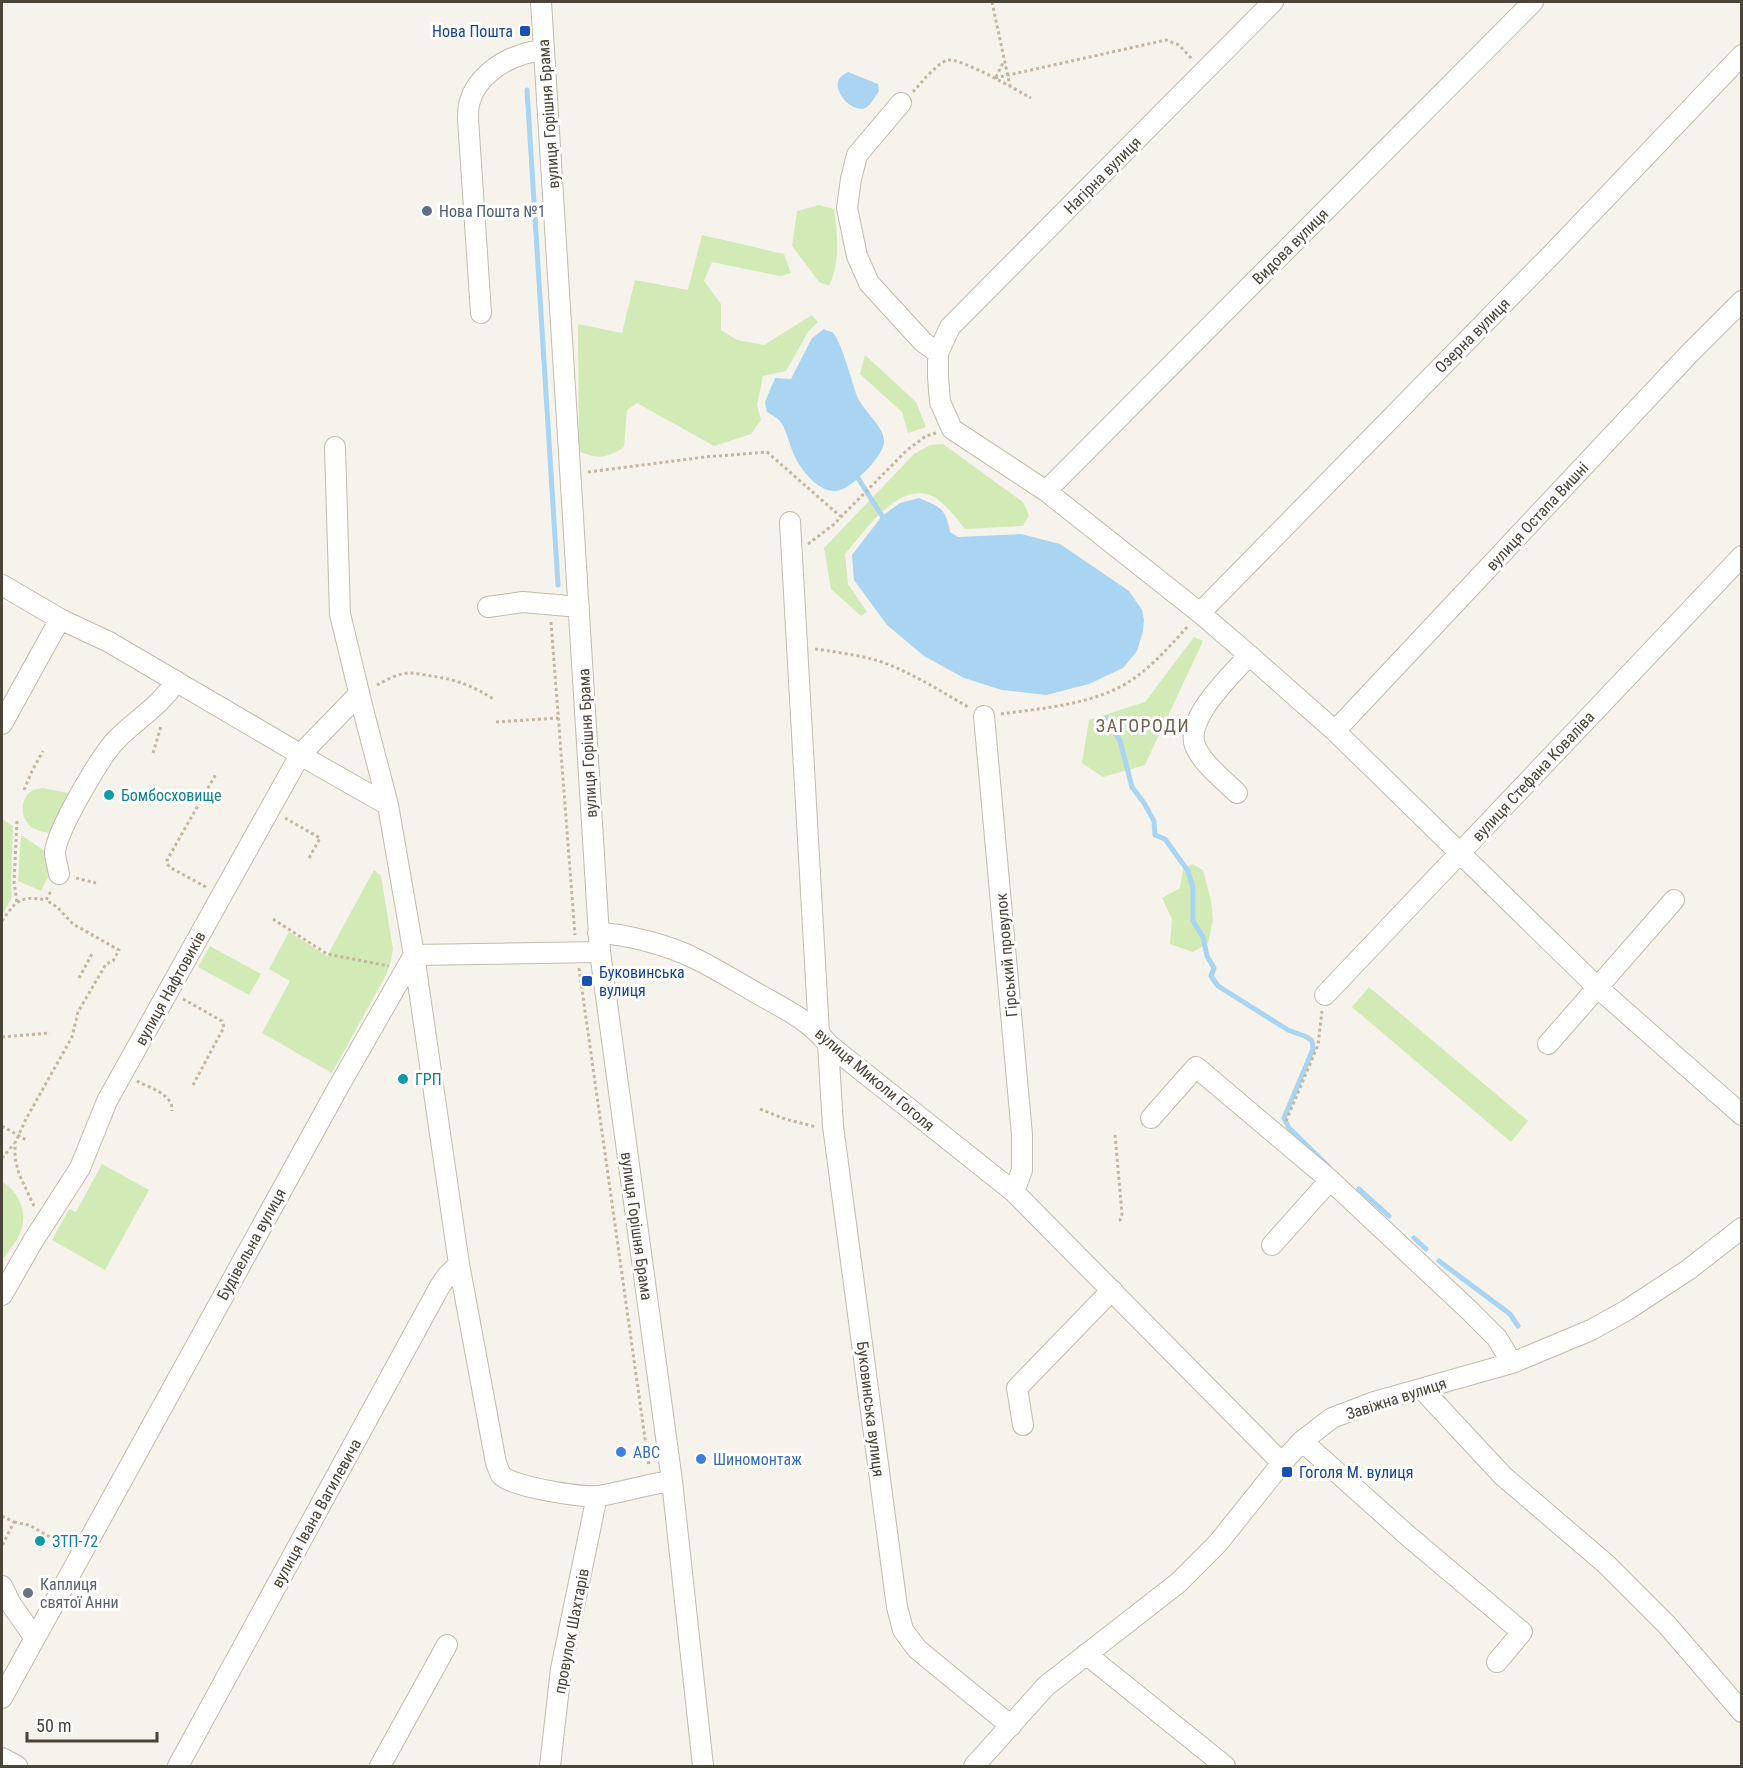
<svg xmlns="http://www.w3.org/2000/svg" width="1743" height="1768" font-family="'Roboto Condensed',sans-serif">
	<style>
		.green { fill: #d2eab5 }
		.water { fill: #a9d4f2 }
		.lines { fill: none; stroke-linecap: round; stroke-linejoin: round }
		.stream { stroke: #a9d4f2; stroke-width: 5 }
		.minor-casing { stroke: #c2bbae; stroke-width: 22 }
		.path { stroke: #c4b79f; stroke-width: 3; stroke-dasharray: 3 3; stroke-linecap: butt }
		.minor { stroke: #fff; stroke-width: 20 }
		.transit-dot { fill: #1a4fb4; stroke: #fff; stroke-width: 2 }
		.service-dot { fill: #5c6f8a; stroke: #fff; stroke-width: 2 }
		.culture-dot { fill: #0f9aa8; stroke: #fff; stroke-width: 2 }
		.shop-dot { fill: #3f7fe0; stroke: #fff; stroke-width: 2 }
		.worship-dot { fill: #6b7280; stroke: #fff; stroke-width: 2 }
		.labels { text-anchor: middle; stroke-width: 6; stroke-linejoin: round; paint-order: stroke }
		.transit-label { font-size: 16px; fill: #164399; stroke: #fff; text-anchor: start }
		.street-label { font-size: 16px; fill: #4b4439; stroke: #fff }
		.service-label { font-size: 16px; fill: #4e5e75; stroke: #fff; text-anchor: start }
		.culture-label { font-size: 16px; fill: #0d838f; stroke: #fff; text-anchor: start }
		.shop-label { font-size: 16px; fill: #366cbe; stroke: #fff; text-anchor: start }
		.worship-label { font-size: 16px; fill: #5b616d; stroke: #fff; text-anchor: start }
		.neighbourhood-label { font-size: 18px; letter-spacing: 1.5px; fill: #6e6250; stroke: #fff }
	</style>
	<rect width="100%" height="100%" fill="#f6f3ec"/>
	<!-- green -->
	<path class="green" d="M819 205 834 209C837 231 841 264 829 285L820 283 792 246 797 211Z
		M702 235 784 254 791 273 780 276 712 262 704 281 721 304V330L737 340 764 345 812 315 818 322 808 332 786 371 763 376 757 405 761 420 751 434 714 446 637 403 627 410 624 447C607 458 598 460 579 451L578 324 622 333 635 280 688 290Z
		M865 355 916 402 926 427 908 433 902 412 860 374Z
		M943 444 1023 502 1029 515 1023 526 965 529C956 518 945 502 932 496 898 481 864 532 845 554L848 584 867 612 861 616 831 589 824 548 914 454 930 445Z
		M1194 637 1203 641 1145 765 1103 777 1082 763 1089 720 1145 702Z
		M42 788 74 794 54 834C46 832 36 831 30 826 21 818 20 803 28 794 31 790 37 789 42 788Z
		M2 819 13 826 11 880 12 897 2 916Z
		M21 835 48 853 50 873 41 891 18 881Z
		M1192 864 1203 870 1211 901 1213 919 1208 943 1193 952 1170 944 1172 919 1162 898 1180 888 1183 870Z
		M374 870 381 876 393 949 391 961 386 975 332 1073 262 1033 290 981 269 969 289 932 327 956Z
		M210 946 261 974 249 995 198 967Z
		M1369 987 1528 1121 1511 1142 1352 1007Z
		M102 1164 149 1190 105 1270 52 1240 69 1209 76 1212Z
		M2 1182C19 1191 29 1214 20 1233 17 1241 9 1250 4 1258L2 1256Z"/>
	<!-- water -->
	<path class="water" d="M848 72 878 84 879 91C876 95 872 103 867 107 854 116 830 90 840 78 842 75 845 74 848 72Z
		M824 329C825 330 832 332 832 332 841 339 852 383 857 396 863 411 885 427 884 442 884 455 855 484 843 489 823 498 803 473 795 457 790 447 786 427 779 420 776 417 770 414 767 412L765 402 775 378 791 379 812 338Z
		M919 498C940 507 946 508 950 532L958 537 1021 534 1060 544 1129 591 1142 610 1144 620 1143 631 1137 651 1123 668 1089 684 1046 695 1002 690 964 678 924 656 887 625 854 580 852 555 882 516 900 503Z"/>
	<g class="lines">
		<!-- stream -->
		<path class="stream" d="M527 90 558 585
			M858 478 882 516 887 521
			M1107 718 1120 741 1132 787 1144 803 1154 821 1155 835 1165 839 1188 871 1193 888V921L1203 937 1207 956 1214 968 1211 976 1218 986 1288 1030 1307 1037 1312 1041 1313 1049 1284 1118 1289 1128 1329 1167
			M1359 1189 1389 1216
			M1414 1238 1426 1249
			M1439 1261 1510 1314 1518 1326"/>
		<defs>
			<path id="minor" d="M541 2 600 952 672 1481 703 1766
				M1273 2 950 327 938 353V377L940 402 952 429 1046 491 1200 613 1249 655 1335 731 1597 987 1742 1115
				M901 103 857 155 851 179 847 208 857 256 869 283 923 342 938 353
				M481 313 468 119C468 113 468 106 470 101 476 79 500 61 521 55 528 52 536 51 544 50
				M335 447 340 614 362 705
				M1046 491 1533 2
				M790 522 819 1033
				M2 585 60 619 109 642 310 760
				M488 607 523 602 579 607
				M1200 613 1555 251 1742 55
				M359 694 388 805 414 955 459 1264 496 1463C498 1467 499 1472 501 1475 512 1487 583 1498 599 1496 624 1492 647 1484 672 1481
				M984 716 1022 1135V1170L1014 1192
				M2 724 60 619
				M1335 731 1688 355 1742 301
				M309 746 300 755 388 805 386 798
				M1237 793C1223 779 1204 765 1196 748 1182 720 1232 675 1249 655
				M59 874C58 867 55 859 55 852 57 830 101 755 117 739 136 720 162 704 176 681
				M598 933C627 934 671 946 696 959 718 970 739 983 760 995 785 1009 810 1021 828 1044L1014 1192 1282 1463
				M1325 995 1742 556
				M828 1044 833 1126 897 1607 903 1630 917 1649 1011 1726
				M1548 1044 1674 900
				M1151 1118 1196 1067 1330 1180 1470 1311 1497 1338 1512 1363
				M1272 1245 1330 1180
				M2 1295 33 1241 80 1168 107 1101 300 755 359 694
				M1422 1389 1503 1476 1606 1564 1667 1625 1742 1712
				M1023 1425 1017 1388 1112 1290
				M1302 1441 1407 1535 1522 1632 1497 1662
				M2 1586 11 1604 34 1637
				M1086 1654 1225 1766
				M2 1698 339 1086 414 955 600 952
				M2 1758 17 1766
				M178 1766 440 1286 447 1276 459 1264
				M380 1766 447 1645
				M550 1766 561 1669 597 1496
				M974 1766 1046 1686 1178 1583 1218 1543 1282 1463 1302 1441 1332 1418 1374 1402 1512 1363 1591 1330 1627 1310 1688 1270 1742 1228"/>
		</defs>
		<!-- minor casing -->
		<use href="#minor" class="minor-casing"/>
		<!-- path -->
		<path class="path" d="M992 2 1010 86
			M996 77 1004 61
			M995 78 1166 40 1179 45 1192 59
			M913 92C921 83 937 63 948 60 961 58 1017 90 1031 98
			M588 472 705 457 767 452 840 516
			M808 544 833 525 906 451 926 436 936 433
			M551 622 575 935
			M815 649C836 652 859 655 879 661 911 672 940 691 970 708
			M377 685C386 680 397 674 408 673 416 673 425 675 432 676 458 680 473 686 495 700
			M1001 714C1043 708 1090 705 1127 683 1151 668 1170 646 1189 625
			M496 722 558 718
			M153 753 161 726
			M24 790 32 771 43 751
			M285 818 320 838 308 860
			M17 821 14 882 17 902
			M76 878 96 883
			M206 887 171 868 167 864V860L216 774
			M273 919 327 954 389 966
			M2 921C16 901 20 895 46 900L52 889
			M579 968 649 1467
			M79 978 92 954
			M183 999 222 1021 224 1027 193 1085
			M2 1037 50 1033
			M137 1081C150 1088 173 1094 172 1111
			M760 1109 785 1119 816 1127
			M1286 1121 1318 1045 1322 1011
			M2 1126 28 1141
			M1115 1135 1122 1214 1120 1220 1123 1223
			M2 1158 14 1144
			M34 1206 19 1174 15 1158V1143L26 1119 72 1037 78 1012 106 964 113 961 119 950 73 924 57 907 46 900
			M2 1516 14 1522 2 1546
			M14 1522 29 1525 66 1546"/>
		<!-- minor -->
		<use href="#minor" class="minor"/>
	</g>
	<!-- markers -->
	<g class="transit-dot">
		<rect x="519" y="25" width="12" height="12" rx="3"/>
		<rect x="581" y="975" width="12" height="12" rx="3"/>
		<rect x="1281" y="1466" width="12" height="12" rx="3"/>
	</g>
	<circle class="service-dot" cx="427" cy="211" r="6"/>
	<g class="culture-dot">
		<circle cx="109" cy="795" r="6"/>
		<circle cx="403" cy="1079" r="6"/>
		<circle cx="40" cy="1541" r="6"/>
	</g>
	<g class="shop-dot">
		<circle cx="621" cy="1452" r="6"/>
		<circle cx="701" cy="1459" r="6"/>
	</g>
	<circle class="worship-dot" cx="28" cy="1593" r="6"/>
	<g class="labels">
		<!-- transit labels -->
		<g class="transit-label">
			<text x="513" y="37" text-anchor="end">Нова Пошта</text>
			<text x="599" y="978">Буковинська<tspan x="599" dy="18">вулиця</tspan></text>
			<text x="1299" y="1478">Гоголя М. вулиця</text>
		</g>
		<!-- street labels -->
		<g class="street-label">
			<text transform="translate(548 114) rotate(-94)" y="6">вулиця Горішня Брама</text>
			<text transform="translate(1102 175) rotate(-45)" y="6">Нагірна вулиця</text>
			<text transform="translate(1290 246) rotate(-45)" y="6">Видова вулиця</text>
			<text transform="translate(1472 335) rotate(-45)" y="6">Озерна вулиця</text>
			<text transform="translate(1537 516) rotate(-47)" y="6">вулиця Остапа Вишні</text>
			<text transform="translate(587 743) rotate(-93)" y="6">вулиця Горішня Брама</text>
			<text transform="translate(1533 776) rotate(-47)" y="6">вулиця Стефана Коваліва</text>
			<text transform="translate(1006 955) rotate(-95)" y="6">Гірський провулок</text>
			<text transform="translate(170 988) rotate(-61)" y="6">вулиця Нафтовиків</text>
			<text transform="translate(875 1079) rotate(40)" y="6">вулиця Миколи Гоголя</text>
			<text transform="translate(637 1226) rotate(82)" y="6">вулиця Горішня Брама</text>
			<text transform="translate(251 1244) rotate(-61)" y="6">Будівельна вулиця</text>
			<text transform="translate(1396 1398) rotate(-18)" y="6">Завіжна вулиця</text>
			<text transform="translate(871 1409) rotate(83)" y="6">Буковинська вулиця</text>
			<text transform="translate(316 1513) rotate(-61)" y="6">вулиця Івана Вагилевича</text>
			<text transform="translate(571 1631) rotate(-79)" y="6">провулок Шахтарів</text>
		</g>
		<!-- service labels -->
		<g class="service-label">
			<text x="439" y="217">Нова Пошта №1</text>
		</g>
		<!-- culture labels -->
		<g class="culture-label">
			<text x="121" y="801">Бомбосховище</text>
			<text x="415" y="1085">ГРП</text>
			<text x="52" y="1547">ЗТП-72</text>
		</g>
		<!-- shop labels -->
		<g class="shop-label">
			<text x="633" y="1458">ABC</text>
			<text x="713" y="1465">Шиномонтаж</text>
		</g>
		<!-- worship labels -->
		<g class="worship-label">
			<text x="40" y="1590">Каплиця<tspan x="40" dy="18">святої Анни</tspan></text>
		</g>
		<!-- neighbourhood labels -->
		<g class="neighbourhood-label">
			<text x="1143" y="732">ЗАГОРОДИ</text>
		</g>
	</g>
	<!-- border -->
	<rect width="1743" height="1768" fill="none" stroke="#4b4439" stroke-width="6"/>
	<!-- scale -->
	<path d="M27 1732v9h130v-9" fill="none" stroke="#4b4439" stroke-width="3"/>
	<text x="36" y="1732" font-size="18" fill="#4b4439" stroke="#ffffff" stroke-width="4.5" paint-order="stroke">50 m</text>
</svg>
